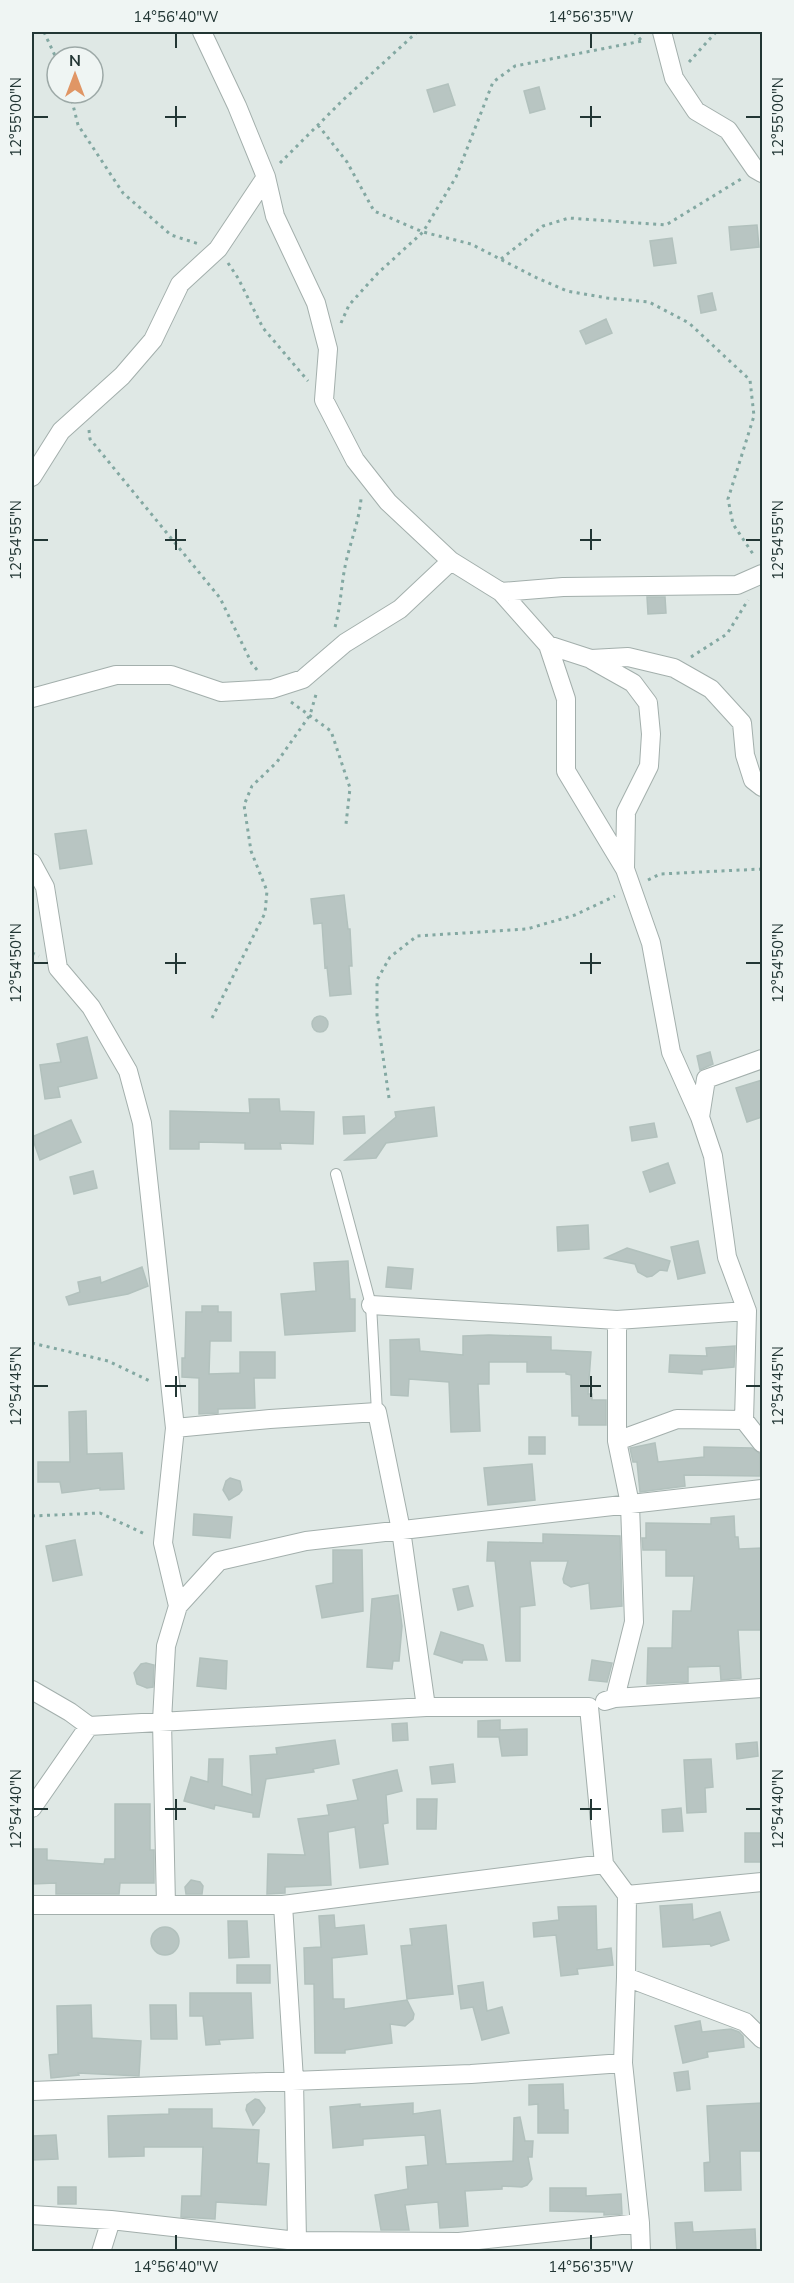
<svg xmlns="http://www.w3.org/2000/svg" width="794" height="2283" font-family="'Nunito Sans',sans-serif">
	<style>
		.building { fill: #b8c5c2; stroke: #b2c1bd; stroke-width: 1.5 }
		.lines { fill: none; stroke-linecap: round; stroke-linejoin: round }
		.service-casing { stroke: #a3afac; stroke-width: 12 }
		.minor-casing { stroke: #a3afac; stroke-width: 20 }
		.path { stroke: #83a8a2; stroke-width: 3; stroke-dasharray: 3 4.5; stroke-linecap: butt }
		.service { stroke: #fff; stroke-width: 10 }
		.minor { stroke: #fff; stroke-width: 18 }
		.ticks { fill: none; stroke: #223634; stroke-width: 2 }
		.neatline { fill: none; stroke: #223634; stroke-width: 2 }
		.ticks-label { font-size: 15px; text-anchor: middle; fill: #223634 }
	</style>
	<rect width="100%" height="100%" fill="#dfe8e5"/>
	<!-- building -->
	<path class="building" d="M448 84 455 105 434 112 427 90Z
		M539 87 545 109 530 113 524 91Z
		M757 225 759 247 731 250 729 227Z
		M672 238 676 263 654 266 650 241Z
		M712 293 716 310 701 313 698 296Z
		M606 319 612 333 586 344 580 331Z
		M647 597H665L666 613 648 614Z
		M86 830 92 864 60 869 55 834Z
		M344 895 348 929H350L352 966H349L351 994 330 996 327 967 325 968 322 923 314 924 311 899Z
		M312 1024a8 8 0 1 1 16 0a8 8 0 1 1-16 0Z
		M87 1037 97 1078 58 1087 60 1097 45 1099 40 1065 61 1062 57 1044Z
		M710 1052 713 1064 700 1070 697 1056Z
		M762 1080V1117L747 1122 736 1088Z
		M249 1099H279L280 1111 314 1112 313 1144 280 1143 281 1149H245V1143L199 1142V1149H170V1111L250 1113Z
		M434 1107 437 1136 386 1143 376 1158 345 1160 396 1117 395 1112Z
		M364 1116 365 1133 344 1134 343 1117Z
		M71 1120 81 1142 40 1160 32 1137Z
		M654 1123 657 1137 632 1141 630 1127Z
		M668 1163 675 1183 650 1192 643 1172Z
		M93 1171 97 1188 74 1194 70 1177Z
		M588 1225 589 1249 558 1251 557 1227Z
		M698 1241 705 1273 678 1279 671 1247Z
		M627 1248 670 1261 667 1271 660 1270 652 1276 647 1277 638 1272 635 1264 605 1258Z
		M348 1261 350 1299H355V1331L285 1335 281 1294 316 1291 314 1263Z
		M142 1267 148 1286 128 1294 69 1305 66 1297 80 1292 78 1282 100 1277 101 1283Z
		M388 1267 413 1269 411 1289 386 1287Z
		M202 1306H218V1312H231V1341H210L209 1374 240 1373V1352H275V1378H254L255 1408 218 1409V1413L199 1414V1378L182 1377V1358H185L186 1312H202Z
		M489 1335 551 1337V1350L591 1352 588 1394H592V1400H606V1425H579V1416H572L571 1375 566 1374V1372H527V1362H489V1384H478L480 1431 451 1432 449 1382 409 1379 408 1396 391 1395 390 1340 419 1339 420 1351 463 1355V1336Z
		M735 1346 734 1367 702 1370V1374L669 1372 670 1355 707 1356 706 1348Z
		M86 1411 87 1454 122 1453 124 1489 100 1490V1488L62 1493 60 1482H38V1462H70L69 1412Z
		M529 1437H545V1454H529Z
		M655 1443 658 1462 704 1457V1447L752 1448 760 1454V1476L684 1475 685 1486 640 1492 637 1462H633L630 1448Z
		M532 1464 535 1500 488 1505 484 1468Z
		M230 1478 240 1481 242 1490 239 1494 229 1500 223 1490 226 1481Z
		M194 1514 232 1517 230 1538 193 1535Z
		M734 1516 735 1537H738L739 1549 762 1548V1630H738L741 1678 721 1680 720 1666 688 1667V1682L647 1684 648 1648H672L673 1611H691L694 1576H666V1550H643L642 1538H646V1523L711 1524V1518Z
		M543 1534 620 1536 622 1606 591 1609 589 1583 571 1587 564 1583 563 1579 568 1561H530L535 1605 520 1607V1661H506L495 1561H487L488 1542 543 1543Z
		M75 1540 82 1575 53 1581 46 1546Z
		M333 1550H362L363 1611 322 1618 316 1586 333 1583Z
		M468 1586 473 1606 458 1610 453 1589Z
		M398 1595 402 1626 399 1661H393L392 1669 367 1667 372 1599Z
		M441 1632 483 1645 487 1660H463L462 1663 434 1654Z
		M200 1658 227 1661 226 1689 197 1686Z
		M592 1660 612 1663 607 1682 589 1680Z
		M146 1663 154 1665 153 1687 147 1688 137 1684 134 1673 141 1664Z
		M500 1720V1730L527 1729V1755L502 1756 499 1737H478V1721Z
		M407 1723 408 1740 393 1741 392 1724Z
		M335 1740 339 1764 313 1769 314 1772 266 1779 259 1817H253V1813L215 1805 214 1809 184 1801 191 1777 208 1782 209 1759H223L222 1786 252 1795 250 1756 277 1754 276 1748Z
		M757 1742 758 1756 737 1759 736 1744Z
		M711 1759 713 1787 705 1788 706 1812 687 1813 684 1760Z
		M453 1764 455 1782 432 1784 430 1767Z
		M397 1770 402 1791 386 1795 388 1823 383 1824 388 1864 360 1868 355 1827 328 1832 331 1885 285 1887V1893L267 1894 268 1854 305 1855 298 1819 329 1815 327 1805 358 1800 353 1780Z
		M417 1799H437L436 1829H417Z
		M115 1804H150V1850H154V1883H120L119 1894H56V1883L32 1884V1849H47V1860L104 1864 105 1859H115Z
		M681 1808 683 1831 663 1832 662 1810Z
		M745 1833H762V1862H745Z
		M191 1880 200 1882 203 1886 202 1894H186L185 1887Z
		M692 1904 693 1920 720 1912 729 1940 711 1946 710 1944 663 1947 660 1906Z
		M596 1906 597 1950 611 1948 613 1965 577 1969 578 1974 561 1976 556 1935 534 1937 533 1923 559 1920 558 1907Z
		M334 1915 335 1928 364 1925 367 1954 332 1958 333 1999H344V2009L407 2000 414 2014 413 2019 405 2026 390 2024 392 2043 345 2050V2053H315L314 1984H305L304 1948 321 1947 319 1916Z
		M228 1921H247L249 1957 229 1958Z
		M446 1925 453 1994 407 1999 401 1946 412 1945 410 1929Z
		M151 1941a14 14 0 1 1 28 0a14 14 0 1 1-28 0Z
		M237 1965H270V1983H237Z
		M483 1982 487 2011 502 2007 509 2033 482 2040 473 2007 461 2009 458 1986Z
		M190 1993H251L253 2038 219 2040 220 2044 206 2045 203 2016H190Z
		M91 2005 92 2038 141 2041 139 2076 78 2073 79 2075 51 2078 49 2055 58 2054 57 2006Z
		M150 2005H176L177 2039H151Z
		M700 2021 702 2032 731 2029 739 2032 743 2036 744 2047 707 2052 708 2057 683 2063 675 2026Z
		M688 2071 690 2089 677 2091 674 2073Z
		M563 2084 564 2110H568V2133H538V2104L529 2105V2085Z
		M255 2099 259 2100 265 2108 264 2112 253 2125 246 2110 247 2105Z
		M413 2103V2114L440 2110 446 2164 513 2161 514 2118 520 2117 525 2141H533L532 2157H528L532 2179 527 2185 522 2187 502 2186V2189L465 2191 468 2226 440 2228 438 2202 405 2205 409 2230H381L375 2195 408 2189 406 2167 428 2165 425 2135 363 2139V2145L333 2148 330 2107 360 2104V2107Z
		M762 2103V2151H740L741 2190 705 2191 704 2163 710 2162 707 2106Z
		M169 2109H212V2128L259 2130 257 2163 269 2164 266 2205 216 2202 215 2219 181 2217 182 2196H201L203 2147H144V2156L109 2157 108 2116 169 2114Z
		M56 2135 58 2159 32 2160V2136Z
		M58 2187H76V2204H58Z
		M550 2188H586V2196L621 2194 622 2214 604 2215V2212L550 2211Z
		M692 2222 693 2232 755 2229 756 2252H677L675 2223Z"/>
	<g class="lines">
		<defs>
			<path id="service" d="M336 1174 371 1305 377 1412"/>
			<path id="minor" d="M202 32 237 106 266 177 275 216 316 303 328 349 324 400 355 460 388 502 451 561 501 592 548 645 591 659 628 657 674 668 711 689 742 723 745 755 753 780 762 787
				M662 32 674 78 696 111 728 130 755 169 762 173
				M32 477 61 431 122 376 153 340 180 284 218 249 266 177
				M501 592 563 587 737 585 762 574
				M548 645 566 699V771L625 869 651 943 671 1052 700 1117
				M592 660 633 683 648 703 651 734 649 766 626 812 625 869
				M32 698 116 675H171L221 692 272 689 303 679 345 643 400 609 451 561
				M32 863 45 887 58 968 91 1007 128 1071 142 1123 175 1428
				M371 1305 617 1320 747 1311
				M744 1420 747 1311 727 1257 713 1156 700 1117 706 1079 762 1059
				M617 1441 677 1419 744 1420 762 1443
				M178 1606 219 1561 306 1541 762 1489
				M32 1690 70 1712 89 1726 426 1707H589L604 1864 627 1895 626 1977 623 2063 640 2223 641 2252
				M615 1698 634 1622 630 1504 617 1441V1320
				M605 1701 615 1698 762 1688
				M426 1707 401 1530 377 1412 270 1419 175 1428 163 1543 178 1606 166 1646 162 1721 166 1905H283L604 1864
				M32 1808 89 1726
				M627 1895 762 1882
				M32 1905H166
				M283 1905 294 2080 297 2241 459 2242 640 2223
				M626 1977 745 2022 762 2039
				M32 2091 471 2074 623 2063
				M32 2215 111 2220 297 2241 293 2251
				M101 2252 111 2220"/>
		</defs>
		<!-- service casing -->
		<use href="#service" class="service-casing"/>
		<!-- minor casing -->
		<use href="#minor" class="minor-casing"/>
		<!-- path -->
		<path class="path" d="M44 32 57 60
			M634 32 641 40
			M689 62 716 32
			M70 93 78 125 123 193 171 235 199 244
			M318 125 347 162 374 211 423 232 471 244 537 278 567 291 607 298 649 302 689 323 750 380 754 416 728 499 733 524 755 557
			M280 163 343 100 417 32
			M501 259 543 226 569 218 666 225 741 179
			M228 263 238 278 263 328 308 381
			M341 323 349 305 378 273 423 232 456 177 493 82 515 66 642 41
			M89 430 90 439 220 598 252 664 258 671
			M335 627C341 606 341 584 346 562 351 540 359 521 361 499
			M691 657 727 634 748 600
			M291 702 331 731 350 788 346 824
			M648 880 660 874 762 869
			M32 953 39 956
			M212 1018 265 913 267 891 251 851 244 805 252 786 277 762 310 715 317 691
			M389 1098 377 1015V980L390 957 417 936 527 929 575 915 615 896
			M32 1343 108 1361 152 1382
			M32 1516 100 1513 145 1534"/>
		<!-- service -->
		<use href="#service" class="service"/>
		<!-- minor -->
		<use href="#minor" class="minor"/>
	</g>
	<!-- ticks -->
	<path class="ticks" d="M176 33V48M591 33V48M176 106V127M591 106V127M33 117H48M165 117H186M580 117H601M746 117H761M176 529V550M591 529V550M33 540H48M165 540H186M580 540H601M746 540H761M176 953V974M591 953V974M33 963H48M165 963H186M580 963H601M746 963H761M176 1376V1397M591 1376V1397M33 1386H48M165 1386H186M580 1386H601M746 1386H761M176 1799V1820M591 1799V1820M33 1809H48M165 1809H186M580 1809H601M746 1809H761M176 2235V2250M591 2235V2250"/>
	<!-- border -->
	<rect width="794" height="2283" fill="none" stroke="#eff5f3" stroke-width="66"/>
	<!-- north arrow -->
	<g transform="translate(75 75)"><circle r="28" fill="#eff5f3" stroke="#9da9a7" stroke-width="1.5"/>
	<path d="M0-4.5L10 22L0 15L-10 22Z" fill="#e09665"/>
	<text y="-9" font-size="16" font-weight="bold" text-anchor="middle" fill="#223634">N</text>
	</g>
	<rect x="33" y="33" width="728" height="2217" class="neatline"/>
	<g class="ticks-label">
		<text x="176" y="22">14°56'40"W</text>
		<text x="591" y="22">14°56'35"W</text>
		<text transform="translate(16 117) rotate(-90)" y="5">12°55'00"N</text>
		<text transform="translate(778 117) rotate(-90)" y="5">12°55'00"N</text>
		<text transform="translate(16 540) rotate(-90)" y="5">12°54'55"N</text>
		<text transform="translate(778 540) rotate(-90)" y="5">12°54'55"N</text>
		<text transform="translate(16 963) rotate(-90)" y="5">12°54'50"N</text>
		<text transform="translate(778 963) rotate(-90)" y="5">12°54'50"N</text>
		<text transform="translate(16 1386) rotate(-90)" y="5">12°54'45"N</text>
		<text transform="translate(778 1386) rotate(-90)" y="5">12°54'45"N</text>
		<text transform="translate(16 1809) rotate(-90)" y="5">12°54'40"N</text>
		<text transform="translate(778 1809) rotate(-90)" y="5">12°54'40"N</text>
		<text x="176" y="2272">14°56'40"W</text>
		<text x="591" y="2272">14°56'35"W</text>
	</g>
</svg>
